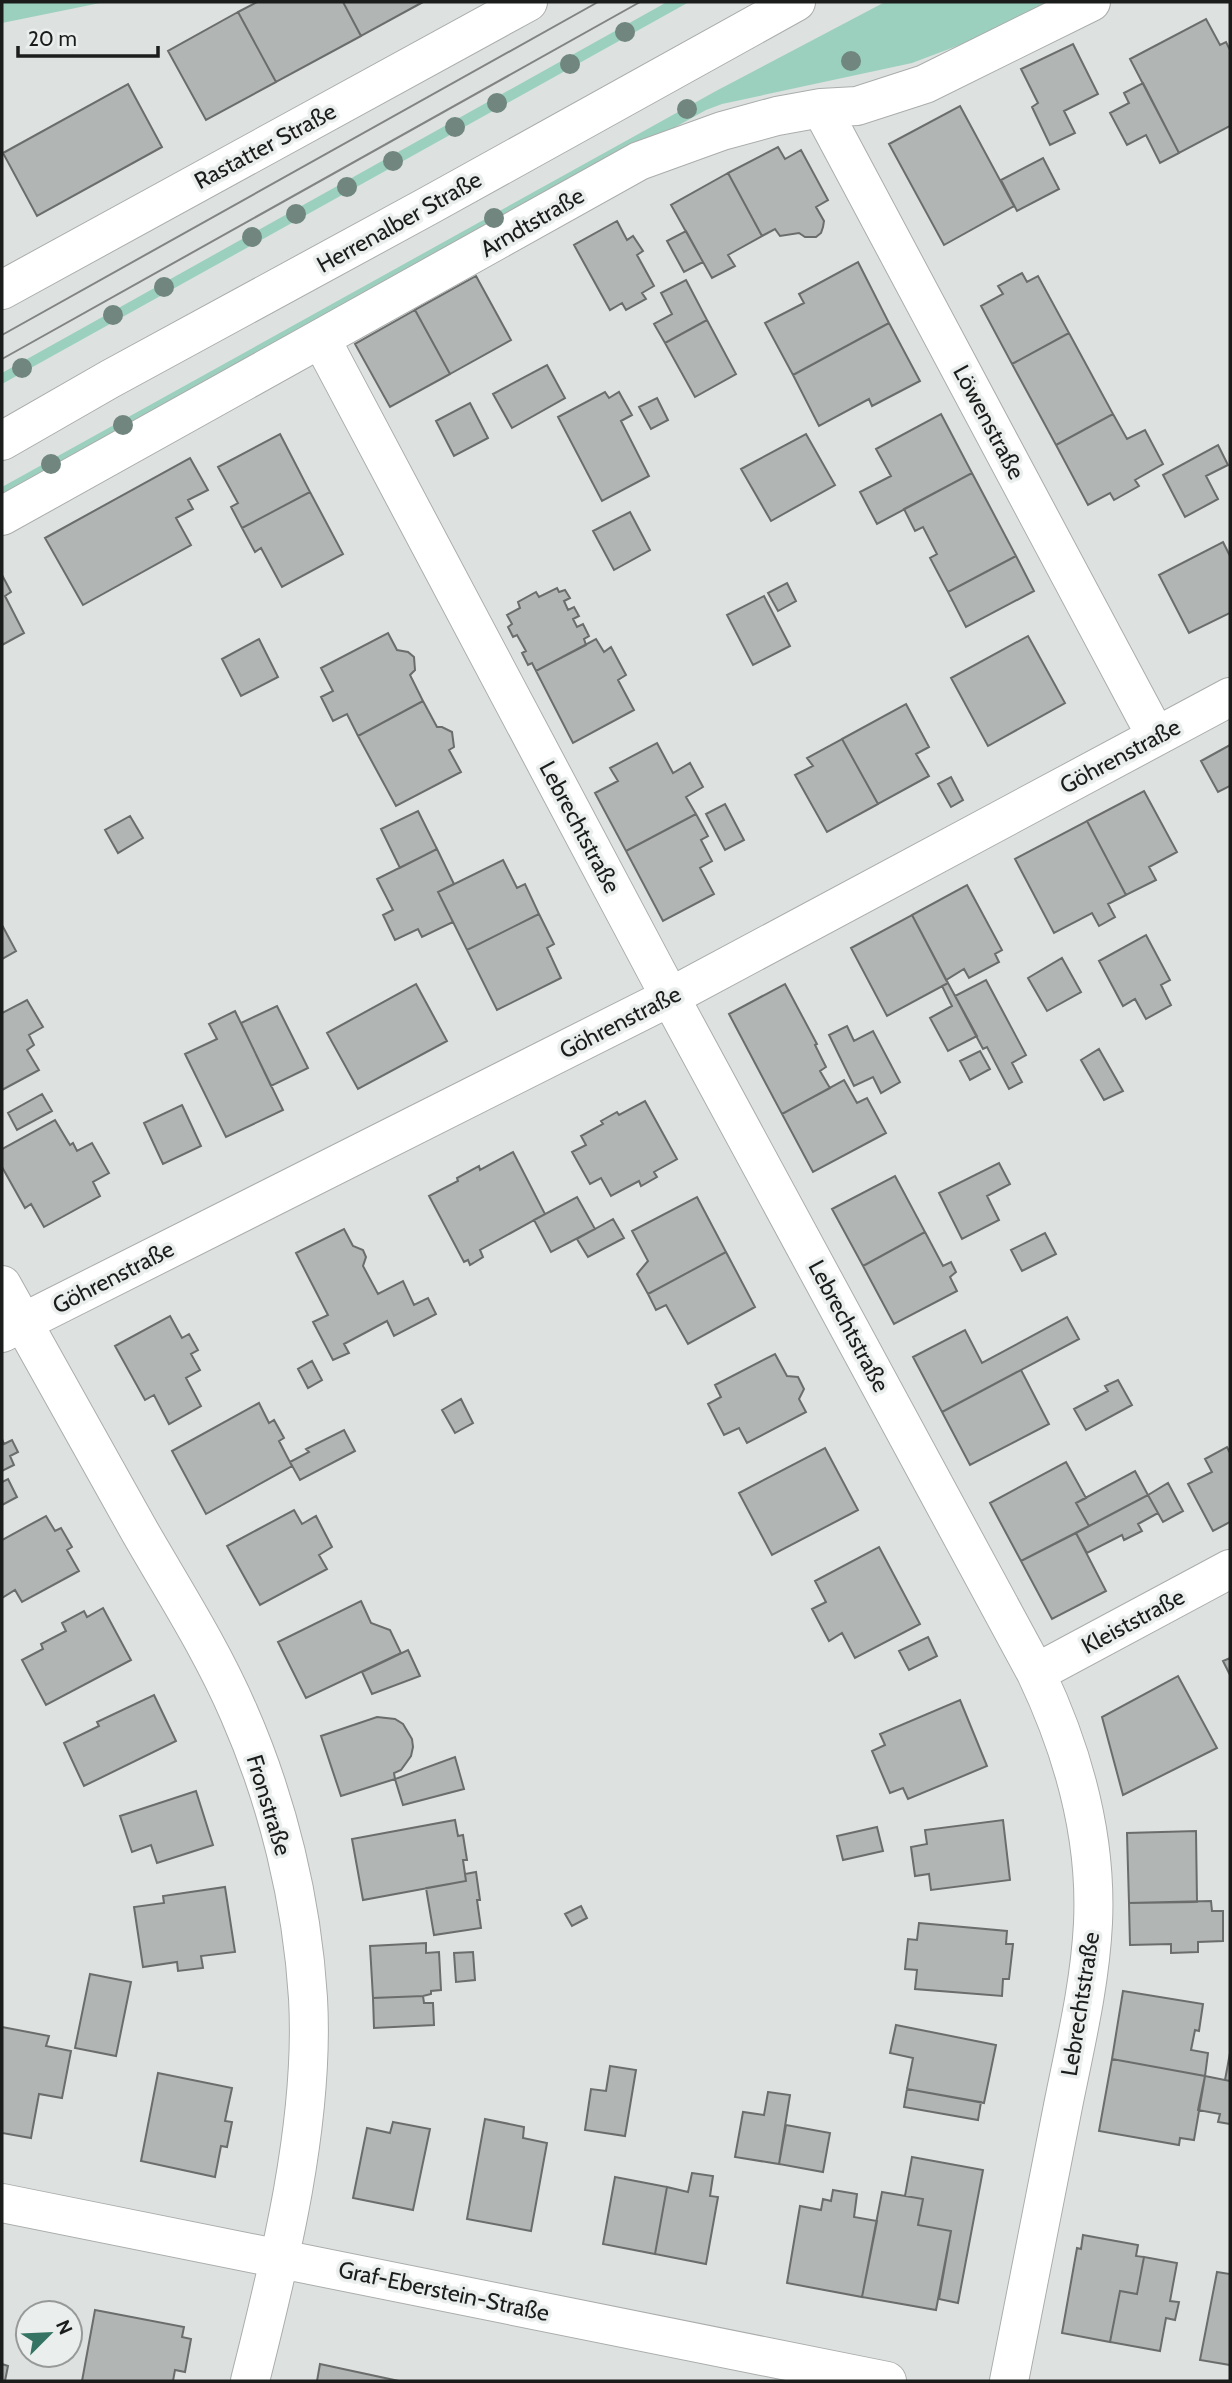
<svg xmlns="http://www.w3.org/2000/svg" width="1232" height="2383" font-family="Cabin,sans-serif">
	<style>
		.green { fill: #9bd0be }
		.building { fill: #b1b5b3; stroke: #6a6d6c; stroke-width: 2 }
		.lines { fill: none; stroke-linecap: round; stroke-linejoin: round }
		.minor-casing { stroke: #aaadac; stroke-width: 40 }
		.secondary-casing { stroke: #aaadac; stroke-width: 40 }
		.minor { stroke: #fff; stroke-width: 38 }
		.secondary { stroke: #fff; stroke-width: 38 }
		.tram { stroke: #828483; stroke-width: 2 }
		.tree { fill: #70867f }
		.labels { text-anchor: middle; stroke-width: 7; stroke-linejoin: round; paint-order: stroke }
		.street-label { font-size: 23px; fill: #1b1c1c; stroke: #eaeeed }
	</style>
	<rect width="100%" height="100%" fill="#dde1df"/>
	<!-- green -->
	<path class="green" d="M2 2H105L2 23Z
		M667 2H689L2 384V373Z
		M885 2H1059L1015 24 912 63 722 104 706 110 2 501V487L716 91Z"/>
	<!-- building -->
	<path class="building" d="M257 2H343L361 36 276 82 238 12Z
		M343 2H423L361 36Z
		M238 12 276 82 206 120 168 51Z
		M1206 19 1220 45 1226 42 1230 50V126L1179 153 1130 59Z
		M1073 44 1098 94 1064 111 1075 133 1050 145 1032 107 1038 103 1021 69Z
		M1143 83 1179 153 1160 163 1146 135 1127 145 1110 113 1129 103 1124 93Z
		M128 84 162 147 37 216 3 153Z
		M960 106 1014 206 944 245 889 144Z
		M778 147 785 159 801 150 828 200 816 207 824 221 823 227 821 233 816 237H805L799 233 780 236 775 229 762 236 728 173Z
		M1043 158 1059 189 1017 211 1001 180Z
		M728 173 762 236 728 255 735 266 712 278 671 205Z
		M617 221 627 240 633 236 643 251 637 255 654 286 642 293 646 299 626 310 622 303 610 310 574 245Z
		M686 231 703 262 684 272 667 241Z
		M858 262 889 323 793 375 765 323 804 303 799 294Z
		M1022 273 1027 282 1038 276 1069 333 1012 364 981 306 1003 294 998 286Z
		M476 276 511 340 450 374 415 310Z
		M686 280 707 320 665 343 654 324 672 314 661 293Z
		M415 310 450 374 390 407 355 344Z
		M707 320 736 374 695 397 665 343Z
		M889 323 920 381 872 406 869 399 819 426 793 375Z
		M1069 333 1113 414 1056 445 1012 364Z
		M547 365 565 398 512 428 493 394Z
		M605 392 609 398 619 392 632 415 621 421 649 476 602 501 558 417Z
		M657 398 668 420 651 429 639 407Z
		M470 403 488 438 454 456 436 421Z
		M941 414 972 473 877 524 860 492 891 476 876 449Z
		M1113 414 1127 439 1145 430 1163 464 1135 480 1139 486 1114 500 1110 493 1088 505 1056 445Z
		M280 434 310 492 242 528 231 507 238 503 218 467Z
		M806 434 835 485 771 521 741 469Z
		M1218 445 1228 465 1206 476 1218 499 1185 517 1163 475Z
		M190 458 208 490 188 500 193 509 176 518 191 545 83 605 45 538Z
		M972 473 1016 556 948 592 930 558 937 554 923 527 915 531 904 509Z
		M310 492 343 554 282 587 261 548 255 552 242 528Z
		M630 512 650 550 614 570 593 531Z
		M1223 542 1230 556V613L1189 633 1159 575Z
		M1016 556 1034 591 966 627 948 592Z
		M2 575 11 592 5 596 24 633 2 645Z
		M787 583 796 601 778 611 768 593Z
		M557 588 559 592 565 590 570 598 564 601 568 610 574 607 579 616 573 619 577 627 583 624 589 636 584 639 586 645 536 671 532 663 528 665 522 653 526 651 517 635 513 637 508 627 512 624 507 615 520 608 518 602 536 592 539 597Z
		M764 596 790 646 753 665 727 615Z
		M388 633 397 650 408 652 414 657 415 670 410 675 423 701 358 736 347 714 333 721 321 697 333 691 321 668Z
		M1028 636 1065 703 988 746 951 678Z
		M259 639 278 677 241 696 222 659Z
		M596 639 604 652 611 647 626 675 618 680 634 710 573 743 536 671Z
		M423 701 437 727H442L452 732 454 747 449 750 461 772 396 806 358 736Z
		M906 704 929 747 916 754 929 776 878 804 842 739Z
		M842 739 878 804 827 832 795 775 813 766 807 758Z
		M657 743 673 773 690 763 703 787 686 797 696 814 626 851 595 793 618 781 610 768Z
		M1230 745V786L1218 792 1201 761Z
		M951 777 963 800 951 807 938 784Z
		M1144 791 1177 852 1149 867 1156 880 1126 895 1087 821Z
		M725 804 744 840 725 850 706 814Z
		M418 811 437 849 400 868 381 829Z
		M696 814 708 836 701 840 712 861 700 868 714 894 663 921 626 851Z
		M130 816 143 838 118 853 105 830Z
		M1087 821 1126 895 1108 904 1115 917 1099 926 1092 913 1054 933 1015 859Z
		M437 849 454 884 438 892 453 922 422 937 418 929 395 940 383 915 393 910 377 879Z
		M503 860 517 888 525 884 539 914 467 950 438 892Z
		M967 885 1002 950 995 954 999 962 969 978 964 969 946 980 912 915Z
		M539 914 554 944 547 948 561 978 497 1010 467 950Z
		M912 915 948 983 887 1016 851 948Z
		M2 925 16 951 2 959Z
		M1146 935 1170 980 1161 985 1171 1005 1146 1019 1135 999 1123 1006 1099 961Z
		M1062 958 1081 992 1047 1011 1028 978Z
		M986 980 1026 1055 1012 1063 1022 1082 1009 1089 987 1047 983 1049 955 996Z
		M948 983 977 1036 948 1051 930 1018 952 1006 942 986Z
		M416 984 447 1041 358 1089 327 1033Z
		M785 984 817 1044 815 1045 826 1067 820 1071 830 1088 782 1114 729 1014Z
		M27 1000 43 1027 29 1035 34 1045 27 1050 39 1070 2 1090V1013Z
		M277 1006 308 1068 271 1086 241 1023Z
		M235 1011 283 1110 226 1137 185 1054 217 1039 209 1024Z
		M847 1026 854 1041 873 1031 900 1082 881 1093 873 1077 854 1086 829 1035Z
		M1099 1049 1123 1091 1104 1100 1081 1060Z
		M980 1051 990 1069 970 1080 960 1061Z
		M844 1080 857 1103 867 1098 886 1133 813 1172 782 1114Z
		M42 1094 52 1111 17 1130 8 1113Z
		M645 1101 677 1159 654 1172 657 1177 641 1186 639 1181 611 1196 601 1178 590 1184 572 1152 586 1145 581 1136 603 1124 601 1121 617 1112 619 1115Z
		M182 1105 201 1146 163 1164 144 1123Z
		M55 1120 70 1145 73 1143 77 1151 92 1143 109 1173 93 1182 100 1196 44 1227 31 1204 25 1208 2 1167V1149Z
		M513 1152 545 1214 480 1250 483 1257 470 1265 468 1260 464 1262 429 1196 458 1181 457 1178 479 1166 480 1170Z
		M999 1163 1010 1184 987 1196 999 1220 962 1239 939 1193Z
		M895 1176 925 1232 863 1266 832 1209Z
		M577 1197 595 1229 551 1252 534 1220Z
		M697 1197 726 1252 648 1294 637 1274 648 1261 632 1231Z
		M613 1219 624 1238 588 1257 577 1239Z
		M344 1229 353 1246 363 1250 366 1257 363 1266 378 1294 403 1281 414 1305 428 1298 436 1314 394 1336 387 1321 344 1344 349 1353 333 1360 313 1322 328 1315 296 1253Z
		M925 1232 943 1266 951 1262 956 1272 950 1277 957 1291 894 1324 863 1266Z
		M1045 1233 1056 1254 1022 1271 1011 1250Z
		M726 1252 755 1307 688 1344 666 1305 656 1310 648 1294Z
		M170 1316 182 1338 189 1334 198 1350 191 1354 200 1370 186 1378 201 1406 169 1424 154 1395 145 1400 115 1346Z
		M1067 1317 1079 1339 942 1412 913 1357 965 1330 982 1363Z
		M775 1354 787 1376 798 1377 804 1389 799 1399 806 1412 747 1443 739 1428 724 1435 708 1404 721 1397 715 1385Z
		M312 1361 322 1380 308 1388 298 1369Z
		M1021 1370 1049 1424 970 1465 942 1412Z
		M1118 1380 1132 1405 1086 1430 1074 1409 1108 1391 1105 1386Z
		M461 1399 473 1423 455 1433 442 1410Z
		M259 1403 269 1423 274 1420 284 1438 279 1441 292 1466 206 1514 172 1451Z
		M344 1430 355 1451 300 1480 290 1462 309 1452 306 1449Z
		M2 1439 4 1444 12 1440 18 1452 10 1456 14 1465 2 1471Z
		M1227 1447 1230 1453V1522L1213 1531 1188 1484 1212 1472 1205 1459Z
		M825 1448 858 1510 772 1555 739 1493Z
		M1066 1462 1086 1498 1076 1503 1089 1526 1021 1561 990 1503Z
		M1135 1471 1148 1495 1089 1526 1076 1503Z
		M8 1479 17 1497 2 1505V1482Z
		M1168 1483 1183 1511 1163 1522 1148 1495Z
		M1148 1495 1158 1513 1138 1524 1142 1531 1124 1540 1122 1535 1087 1553 1076 1533Z
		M294 1510 302 1524 316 1516 332 1547 319 1555 327 1569 260 1605 227 1546Z
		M46 1516 55 1531 61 1528 72 1547 67 1550 79 1571 22 1602 15 1590 2 1598V1540Z
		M1076 1533 1106 1591 1052 1619 1021 1561Z
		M879 1547 920 1624 855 1658 842 1633 829 1641 812 1609 826 1602 815 1581Z
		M361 1601 371 1623 390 1630 401 1653 306 1698 278 1642Z
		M103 1608 131 1660 46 1705 22 1660 43 1649 41 1644 66 1631 62 1623 84 1611 87 1617Z
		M928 1637 937 1656 909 1670 899 1651Z
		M408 1650 420 1676 372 1694 362 1672Z
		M1230 1658V1675L1223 1661Z
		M1178 1676 1217 1748 1123 1795 1102 1717Z
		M154 1695 176 1741 84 1786 64 1743 99 1726 97 1722Z
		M960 1700 987 1766 908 1799 903 1788 890 1793 872 1751 885 1745 880 1734Z
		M377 1717 395 1719 403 1724 412 1739 413 1747 411 1756 401 1770 394 1773 395 1779 341 1796 321 1736Z
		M455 1757 464 1789 403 1805 395 1779Z
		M196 1791 213 1845 157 1863 151 1845 132 1852 120 1816Z
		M455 1820 458 1836 463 1835 467 1860H463L466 1881 363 1900 352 1839Z
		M1003 1820 1010 1880 931 1890 929 1874 915 1876 911 1847 927 1844 925 1830Z
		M877 1827 883 1851 843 1860 837 1836Z
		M1196 1831 1197 1902 1129 1903 1127 1833Z
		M476 1872 480 1900H477L481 1928 434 1935 426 1888 466 1881 465 1874Z
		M225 1887 235 1952 201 1956 203 1968 178 1971 177 1962 143 1967 134 1907 164 1903 163 1896Z
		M1211 1901 1212 1911H1223V1941L1198 1942V1952L1171 1953V1944L1130 1945 1129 1903Z
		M581 1906 587 1918 572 1926 565 1914Z
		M919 1923 1007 1931 1006 1944H1013L1009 1979H1003L1002 1996 915 1989 917 1970 905 1969 908 1939 917 1940Z
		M426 1943V1953L439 1952 441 1990 431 1991V1994L423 1996 373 1998 370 1946Z
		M473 1952 475 1980 456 1982 454 1953Z
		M90 1974 131 1982 116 2056 75 2048Z
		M1123 1991 1203 2004 1199 2031 1195 2030 1191 2050 1208 2053 1205 2076 1112 2059Z
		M423 1996 424 2003H433L434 2025 374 2028 373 1998Z
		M896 2025 996 2045 984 2103 907 2089 913 2058 890 2053Z
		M2 2027 49 2036 46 2046 71 2051 62 2098 39 2094 31 2138 2 2133Z
		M1230 2053V2081L1225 2080Z
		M1112 2059 1205 2076 1194 2140 1180 2138 1179 2145 1099 2131Z
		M610 2066 636 2070 625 2136 585 2130 591 2089 606 2091Z
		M158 2073 232 2088 225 2121 232 2122 227 2147 221 2146 215 2177 141 2161Z
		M1205 2076 1230 2081V2124L1218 2122 1220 2114 1198 2110Z
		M907 2089 981 2102 978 2120 904 2107Z
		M768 2092 790 2095 779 2164 735 2157 743 2112 764 2115Z
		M485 2119 524 2127 523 2138 547 2143 531 2231 467 2219Z
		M393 2122 430 2129 413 2210 353 2198 367 2128 390 2133Z
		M786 2125 830 2133 823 2172 779 2164Z
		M912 2157 983 2170 958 2303 939 2299 951 2231 918 2225 923 2199 905 2196Z
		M692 2173 713 2176 710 2196 718 2197 706 2264 655 2254 667 2187 688 2192Z
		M615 2177 667 2187 655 2254 603 2244Z
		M833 2190 857 2194 854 2217 877 2221 862 2297 787 2283 800 2206 821 2210 823 2199 831 2201Z
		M882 2192 923 2199 918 2225 951 2231 936 2310 862 2297Z
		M1083 2235 1138 2245 1136 2256 1144 2257 1137 2294 1120 2291 1110 2342 1062 2333 1077 2248 1081 2249Z
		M1144 2257 1177 2263 1170 2301 1179 2302 1175 2320 1166 2318 1160 2351 1110 2342 1120 2291 1137 2294Z
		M1217 2272 1230 2274V2365L1200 2360Z
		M95 2310 184 2327 182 2337 191 2339 185 2372 175 2370 173 2381H82Z
		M2 2364 8 2366 5 2381H2Z
		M320 2364 399 2381H317Z"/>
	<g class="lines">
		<defs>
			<path id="minor" d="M821 108 1156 736
				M2 290 528 2
				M321 339 670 997 1036 1673C1073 1751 1097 1836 1093 1923 1090 1985 1075 2046 1063 2106 1045 2198 1027 2289 1009 2381
				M2 516 639 161 722 131 777 116 821 108 857 106 925 84 1091 2
				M2 1285C48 1367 94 1450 140 1532 174 1591 212 1650 239 1713 278 1802 302 1901 308 1998 315 2121 280 2262 250 2381
				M2 1333 670 997 1230 697
				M1036 1673 1230 1569
				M2 2203 887 2381"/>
			<path id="secondary" d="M2 441 110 379 428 206 796 2"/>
		</defs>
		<!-- minor casing -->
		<use href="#minor" class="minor-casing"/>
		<!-- secondary casing -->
		<use href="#secondary" class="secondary-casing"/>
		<!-- minor -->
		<use href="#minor" class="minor"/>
		<!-- secondary -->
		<use href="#secondary" class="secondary"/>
		<!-- tram -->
		<path class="tram" d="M2 335 598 2
			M2 359 640 2"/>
	</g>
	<!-- trees -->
	<g class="tree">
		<circle cx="625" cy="32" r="10"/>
		<circle cx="851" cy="61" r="10"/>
		<circle cx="570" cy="64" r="10"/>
		<circle cx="497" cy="103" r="10"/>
		<circle cx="687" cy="109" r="10"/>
		<circle cx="455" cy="127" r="10"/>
		<circle cx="393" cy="161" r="10"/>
		<circle cx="347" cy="187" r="10"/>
		<circle cx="296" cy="214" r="10"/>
		<circle cx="494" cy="218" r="10"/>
		<circle cx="252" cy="237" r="10"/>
		<circle cx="164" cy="287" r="10"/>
		<circle cx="113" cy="315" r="10"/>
		<circle cx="22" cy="368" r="10"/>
		<circle cx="123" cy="425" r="10"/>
		<circle cx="51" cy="464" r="10"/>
	</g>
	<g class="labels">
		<!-- street labels -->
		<g class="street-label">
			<text transform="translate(265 146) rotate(-28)" y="8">Rastatter Straße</text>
			<text transform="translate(399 222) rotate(-29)" y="8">Herrenalber Straße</text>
			<text transform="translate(532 222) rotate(-30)" y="8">Arndtstraße</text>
			<text transform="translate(989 422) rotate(62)" y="8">Löwenstraße</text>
			<text transform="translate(1120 756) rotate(-28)" y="8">Göhrenstraße</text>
			<text transform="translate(580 827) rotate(62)" y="8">Lebrechtstraße</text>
			<text transform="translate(620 1022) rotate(-27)" y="8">Göhrenstraße</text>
			<text transform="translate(113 1277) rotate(-27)" y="8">Göhrenstraße</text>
			<text transform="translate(849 1326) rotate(62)" y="8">Lebrechtstraße</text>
			<text transform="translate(1133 1621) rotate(-28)" y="8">Kleiststraße</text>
			<text transform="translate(269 1805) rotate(73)" y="8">Fronstraße</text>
			<text transform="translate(1080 2004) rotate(-81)" y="8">Lebrechtstraße</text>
			<text transform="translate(444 2291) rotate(12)" y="8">Graf-Eberstein-Straße</text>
		</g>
	</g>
	<!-- border -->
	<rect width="1232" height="2383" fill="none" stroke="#1b1c1c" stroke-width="7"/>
	<!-- north arrow -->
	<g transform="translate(49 2334) rotate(66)"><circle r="33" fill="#eaeeed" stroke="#979a99" stroke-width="2"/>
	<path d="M0-5L12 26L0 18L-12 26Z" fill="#357462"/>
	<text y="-10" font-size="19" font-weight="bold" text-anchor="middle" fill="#1b1c1c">N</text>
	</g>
	<!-- scale -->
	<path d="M18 46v10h140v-10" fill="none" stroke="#1b1c1c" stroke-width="3.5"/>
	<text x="28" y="46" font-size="21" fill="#1b1c1c" stroke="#eaeeed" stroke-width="5" paint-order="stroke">20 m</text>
</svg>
